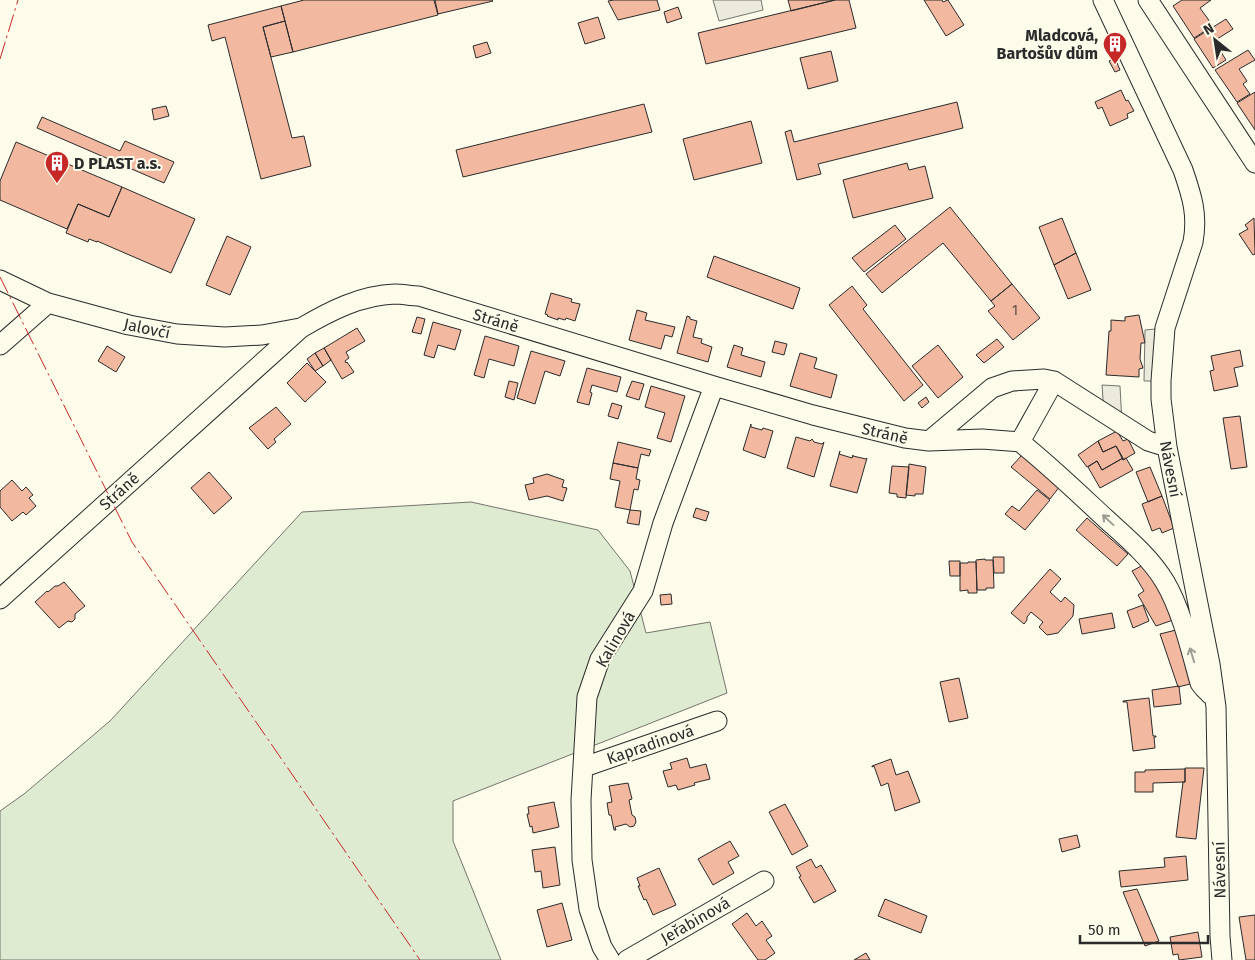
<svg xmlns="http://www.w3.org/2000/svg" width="1255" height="960" font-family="'Fira Sans',sans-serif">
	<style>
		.green { fill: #deebd1; stroke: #74746e }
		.parking { fill: #eceadb; stroke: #74746e }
		.building { fill: #f2b8a0; stroke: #2b2b2b }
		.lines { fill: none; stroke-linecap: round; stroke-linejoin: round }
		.minor-casing { stroke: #2b2b2b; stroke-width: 21 }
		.minor { stroke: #fdfbea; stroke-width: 19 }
		.power { stroke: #c62828; stroke-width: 1; stroke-dasharray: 18 4 2.5 4; stroke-linecap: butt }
		.oneway { stroke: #9e9d94 }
		.labels { text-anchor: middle; stroke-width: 4; stroke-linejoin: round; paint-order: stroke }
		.number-label { font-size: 14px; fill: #5d4e48 }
		.poi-label { font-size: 16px; font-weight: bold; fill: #2b2b2b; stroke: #fdfbea; text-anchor: end }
		.street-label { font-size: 16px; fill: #2b2b2b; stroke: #fdfbea }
	</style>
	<rect width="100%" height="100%" fill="#fdfbea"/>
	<!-- green -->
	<path class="green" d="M471 502 598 530 630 571 646 633 710 622 727 693 453 801V841L501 960H0V811L24 794 110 721 302 512Z"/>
	<!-- parking -->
	<path class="parking" d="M713 0H761L763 10 719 21Z
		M1165 328 1161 381H1144L1145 330Z
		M1102 385 1120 386 1122 424 1104 413Z"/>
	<!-- building -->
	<path class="building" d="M304 0H434L438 15 293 52 281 6Z
		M435 0H492L493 1 438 14Z
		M614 0H657L660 10 618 20 608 1Z
		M788 0H835L791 11Z
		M835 0H849L856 28 706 64 698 33Z
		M924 0H942L943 2 948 0 964 25 946 36Z
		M1182 0H1211L1200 8 1213 26 1194 38 1173 6Z
		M281 6 285 21 263 27 292 138 304 136 311 166 261 179 225 37 212 41 208 25Z
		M678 7 682 18 667 23 664 12Z
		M598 17 605 38 585 44 578 23Z
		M1226 19 1233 29 1214 41 1226 60 1213 68 1194 39Z
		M285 21 293 52 271 57 263 27Z
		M487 42 491 53 476 58 473 46Z
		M1248 50 1255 60 1239 69 1247 81 1243 84 1250 94 1237 102 1215 70Z
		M831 51 838 81 808 89 800 58Z
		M1115 58 1120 70 1115 72 1109 61Z
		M1121 90 1126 101 1128 100 1134 111 1127 114 1128 118 1110 126 1102 107 1098 109 1095 102Z
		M1255 92V130L1237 103Z
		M957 102 963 128 818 164 821 174 797 180 785 132 791 130 794 142Z
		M644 104 652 132 463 177 456 150Z
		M166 106 169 116 154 120 152 109Z
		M42 117 120 151 125 141 174 162 164 183 37 128Z
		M751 121 762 163 694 180 683 139Z
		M16 142 122 187 109 217 78 204 67 229 0 200V181Z
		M907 163 909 170 925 166 933 198 853 218 843 180Z
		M122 187 195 219 171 273 97 241V242L89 239 88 242 66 233 78 204 109 217Z
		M950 207 1012 284 991 301 943 243 882 293 866 274Z
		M1062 218 1076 253 1054 265 1039 227Z
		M1254 218 1255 254 1253 255 1239 234 1248 229 1245 225Z
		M895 225 906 239 864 272 852 258Z
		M227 236 251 247 230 295 206 285Z
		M1076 253 1091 290 1068 299 1054 265Z
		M714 256 800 288 793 309 707 277Z
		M1012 284 1040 318 1013 340 988 311 995 306 991 301Z
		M852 286 867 305 863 309 923 385 904 401 829 305Z
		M551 293 572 299 571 302 580 304 575 321 566 318 565 320 558 318V320L547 316 548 315 545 314Z
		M637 310 647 313 645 320 675 327 672 337 665 335 661 349 629 340Z
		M1139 315 1145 343H1141L1140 359 1143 368 1139 369V377L1106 375 1109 331H1111V320L1125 321V317Z
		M687 316 690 317V319L697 321 693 337 702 339 701 343 712 347 708 362 677 353Z
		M417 317 425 319 421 334 412 332Z
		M433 322 461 330 455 350 438 345 434 358 424 355Z
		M357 328 365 341 346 352 349 358 345 361 346 363 347 362 354 372 342 379 324 348Z
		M485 336 519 346 514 366 489 359 484 378 474 375Z
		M997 339 1004 347 984 363 976 355Z
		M775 341 787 344 784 355 772 352Z
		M734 345 743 348 741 355 765 362 761 377 727 367Z
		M938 345 963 377 938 398 912 366Z
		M107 346 125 357 116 372 98 361Z
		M324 348 331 360 323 366 315 353Z
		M1240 350 1243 366 1234 368 1238 386 1214 391 1210 371 1214 370 1211 356Z
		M531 351 565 361 560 376 545 371 535 404 517 398Z
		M315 353 323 366 315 371 307 359Z
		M800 353 817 358 814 368 837 375 831 398 790 386Z
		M307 363 326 382 305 402 287 383Z
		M587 368 621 377 617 392 592 385 590 392 592 393 589 405 577 402Z
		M509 381 518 383 514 400 505 397Z
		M632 381 644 384 639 400 626 396Z
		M651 386 685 396 671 442 657 438 665 413 645 407Z
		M926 397 929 402 922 408 918 403Z
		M612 403 622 406 618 419 608 416Z
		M276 407 291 424 274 439 276 442 268 449 249 428Z
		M1240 416 1247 467 1231 469 1223 418Z
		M751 424V427L762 430 763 428 773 431 765 458 743 450Z
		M1117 431 1123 441 1128 439 1135 453 1123 460 1116 446 1103 452 1098 441Z
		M796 437 810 441 812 439 814 442 822 444 824 442 814 477 787 468Z
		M1098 441 1103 452 1116 446 1123 458 1102 470 1097 461 1087 467 1078 455Z
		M618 442 651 450 649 456 641 454 638 468 613 463Z
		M840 451 839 454 852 458 853 455V456L866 459 867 458 857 493 830 486Z
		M1022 455 1060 486 1050 499 1011 467Z
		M1123 458V460L1126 458 1133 470 1100 488 1088 467 1097 461 1102 470Z
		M613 463 638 468 636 479 640 480 638 490 634 489 630 510 615 507 620 481 610 479Z
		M909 464 926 467 923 494H915V496L906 495Z
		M892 466 909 467 906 498 897 497V494L889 493Z
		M1150 467 1162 496 1148 502 1136 472Z
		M209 472 232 498 214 514 191 488Z
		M547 474 564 480 562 487 567 488 563 501 547 496 529 500 525 485 534 483 533 478Z
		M12 480 22 491 26 487 33 495 29 498 36 506 26 515 23 512 12 521 0 507V491Z
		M1037 490 1050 500 1025 530 1005 514 1012 506 1019 511Z
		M1162 496 1174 528 1162 533 1160 528 1152 531 1142 504Z
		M696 508 709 512 706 521 693 517Z
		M630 510 641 511 639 525 627 523Z
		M1087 518 1128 554 1117 566 1076 530Z
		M993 557H1004V573H994Z
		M985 559V560H993L994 588H986V590H977L976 560Z
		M949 561H960V576H950Z
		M968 562H976L977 593H968V590L960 591V563H968Z
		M1145 564 1166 599 1173 620 1156 626 1138 595 1144 591 1132 571Z
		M1050 569 1061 579 1050 592 1061 602 1065 597 1074 605 1073 616 1058 633 1047 635 1039 627 1043 622 1031 612 1027 617V620L1024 624 1011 613Z
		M64 582 85 606 75 614V619L72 622 68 621 59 628 35 602 47 591 48 592 55 586H58Z
		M671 594 672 604 661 605 660 595Z
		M1143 605 1149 621 1133 628 1127 611Z
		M1112 613 1115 628 1082 634 1079 619Z
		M1176 630 1194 683 1178 687 1160 634Z
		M959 678 968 718 949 722 940 682Z
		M1179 686 1181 704 1154 707 1152 690Z
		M1149 698 1153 736H1156V737H1154L1155 748 1133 751 1127 702H1123V701Z
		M687 758 690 768 706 764 710 779 694 783 695 785 678 790 676 785 668 787 663 771 672 769 670 763Z
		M891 759 896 775 908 771 920 802 895 811 888 783 881 786 874 766 872 767V766Z
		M1185 768H1204L1196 839 1176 837 1183 782H1185Z
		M1185 769V782L1153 783V792H1135V772H1145V770Z
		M628 783 632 799 629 800 632 815 635 817 636 822 634 826 630 827 626 824 615 827 616 830H614L611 815H609L607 803 612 802 609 786Z
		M554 802 559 827 533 833 532 826 530 827 527 814H529L528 807Z
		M785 804 808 846 792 855 769 812Z
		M1077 835 1080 847 1062 852 1059 839Z
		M730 841 739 856 728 862 734 873 713 885 698 859Z
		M555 847 560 885 543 888 541 871 535 872 532 850Z
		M1186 856 1188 880 1121 887 1119 871 1165 867 1164 858Z
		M811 859 816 868 821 865 836 891 814 903 799 877 801 876 796 867Z
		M659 868 676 905 653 915 646 899 644 900 638 886H640L637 878Z
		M1137 889 1159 941 1145 946 1123 892Z
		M885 899 927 916 921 933 878 916Z
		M562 903 572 940 547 947 537 910Z
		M747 913 756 926 762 921 772 936 766 940 775 953 765 960H758L732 924Z
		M1255 915V960H1246L1239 917Z
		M1198 932 1202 957 1179 960 1178 954 1173 955 1170 937Z
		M866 953 870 960H854Z"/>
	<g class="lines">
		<defs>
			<path id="minor" d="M1103 0 1183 170C1192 196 1198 215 1193 242L1165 328 1161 381V399L1167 447 1203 629 1210 664 1216 707 1220 936 1222 960
				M1148 0 1255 163
				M0 280 48 303 129 325 177 334 225 337 262 335 300 328
				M0 345 48 303
				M929 441 992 388 1012 381 1044 379 1054 381 1148 441 1167 447
				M1020 442C1050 466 1077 492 1105 518 1127 538 1150 557 1165 582 1182 611 1191 651 1200 683L1204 688 1211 695
				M1020 442 1054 381
				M0 599 301 328C330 311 361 295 395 294 403 294 411 296 419 296L714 386 813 415 905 438 929 441 982 439 1020 442
				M584 767 717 721
				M610 960 602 947 589 909 582 860 581 800 587 697 600 659 643 591 663 523 714 386
				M627 960 764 881"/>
		</defs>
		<!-- minor casing -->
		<use href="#minor" class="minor-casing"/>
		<!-- minor -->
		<use href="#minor" class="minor"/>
		<!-- power -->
		<path class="power" d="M0 59 18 0
			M0 277 132 542 420 960"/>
	</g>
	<!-- one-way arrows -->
	<defs><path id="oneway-shaft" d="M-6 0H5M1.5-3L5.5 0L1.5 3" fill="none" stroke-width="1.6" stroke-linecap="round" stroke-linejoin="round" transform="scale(1.25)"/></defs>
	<g class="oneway">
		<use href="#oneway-shaft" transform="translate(1108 520) rotate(-137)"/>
		<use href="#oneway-shaft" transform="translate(1192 655) rotate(-107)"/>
	</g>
	<!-- icons -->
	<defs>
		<symbol id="building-pin" viewBox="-11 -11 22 30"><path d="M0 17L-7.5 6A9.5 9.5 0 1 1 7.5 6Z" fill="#c62828" stroke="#fdfbea"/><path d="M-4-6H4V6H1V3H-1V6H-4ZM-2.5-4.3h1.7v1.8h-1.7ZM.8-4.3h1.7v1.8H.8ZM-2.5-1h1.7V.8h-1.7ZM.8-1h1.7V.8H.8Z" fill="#fff"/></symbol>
	</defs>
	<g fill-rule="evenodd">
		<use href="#building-pin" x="1101" y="30" width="28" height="38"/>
		<use href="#building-pin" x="43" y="149" width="28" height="38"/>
	</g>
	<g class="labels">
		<!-- number labels -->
		<g class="number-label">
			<text x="1015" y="315">1</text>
		</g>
		<!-- poi labels -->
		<g class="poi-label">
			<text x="1098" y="41">Mladcová,<tspan x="1098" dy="18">Bartošův dům</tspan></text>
			<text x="74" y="169" text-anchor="start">D PLAST a.s.</text>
		</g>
		<!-- street labels -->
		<g class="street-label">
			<text transform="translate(496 320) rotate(17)" y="6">Stráně</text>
			<text transform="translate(147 328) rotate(12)" y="6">Jalovčí</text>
			<text transform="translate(885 433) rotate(13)" y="6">Stráně</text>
			<text transform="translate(1171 469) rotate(79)" y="6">Návesní</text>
			<text transform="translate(119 491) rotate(-42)" y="6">Stráně</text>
			<text transform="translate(615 639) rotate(-60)" y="6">Kalinová</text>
			<text transform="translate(650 744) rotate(-19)" y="6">Kapradinová</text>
			<text transform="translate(1219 870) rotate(-91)" y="6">Návesní</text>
			<text transform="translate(695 920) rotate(-30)" y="6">Jeřabinová</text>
		</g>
	</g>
	<!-- north arrow -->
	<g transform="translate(1215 40) rotate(330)" stroke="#fdfbea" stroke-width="4" paint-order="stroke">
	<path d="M0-4L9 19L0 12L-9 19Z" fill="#2b2b2b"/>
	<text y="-8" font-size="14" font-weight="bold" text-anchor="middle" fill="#2b2b2b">N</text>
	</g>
	<!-- scale -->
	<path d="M1080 935v8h128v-8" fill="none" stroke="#2b2b2b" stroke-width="2.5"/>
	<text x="1088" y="935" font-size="15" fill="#2b2b2b" stroke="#fdfbea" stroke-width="4" paint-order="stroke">50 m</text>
</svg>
